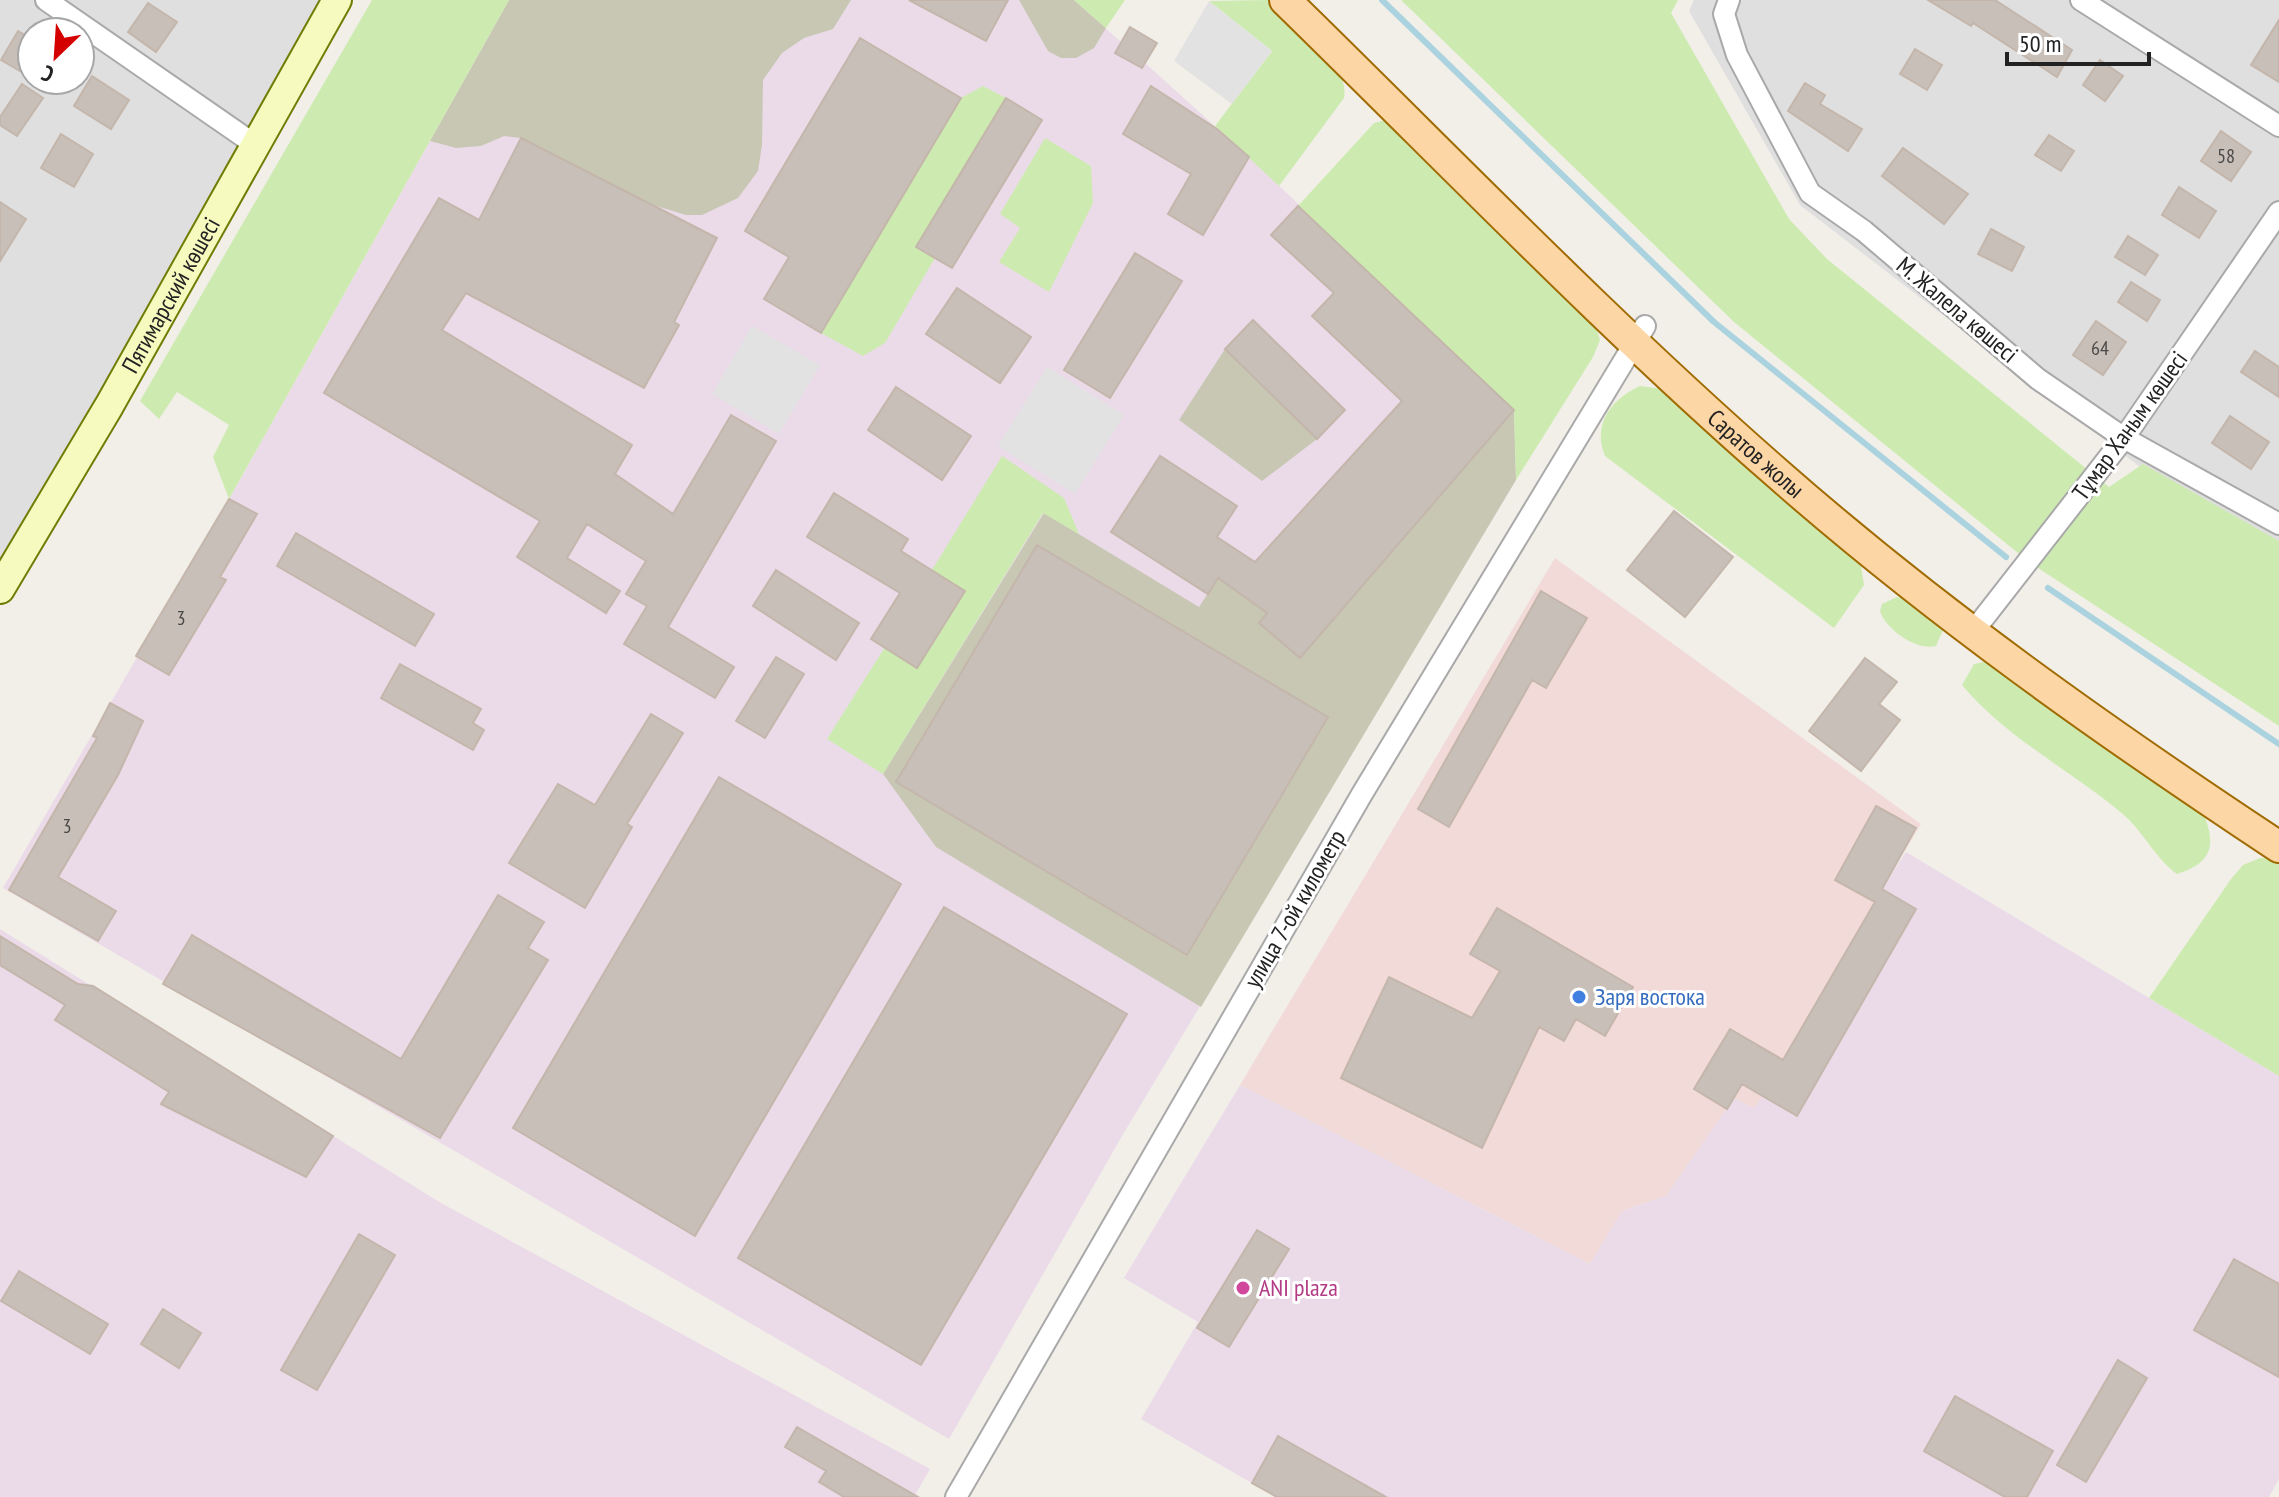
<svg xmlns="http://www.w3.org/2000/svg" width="2279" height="1497" font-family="'PT Sans Narrow',sans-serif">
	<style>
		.residential { fill: #e0dfdf; fill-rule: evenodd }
		.commercial { fill: #f2dad9 }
		.industrial { fill: #ebdbe8 }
		.construction { fill: #c7c7b4 }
		.grass { fill: #cdebb0 }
		.parking { fill: #e2e2e2 }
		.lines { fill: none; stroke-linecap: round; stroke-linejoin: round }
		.stream { stroke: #aad3df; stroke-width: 6 }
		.building { fill: #c7bfb8; stroke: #c4b6ab; stroke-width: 2 }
		.street-casing { stroke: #a9a9a9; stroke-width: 24 }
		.secondary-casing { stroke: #707d05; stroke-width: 32 }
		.primary-casing { stroke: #a06b00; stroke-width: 34 }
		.street { stroke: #fff; stroke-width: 20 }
		.secondary { stroke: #f7fabf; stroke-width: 28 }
		.primary { stroke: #fcd6a4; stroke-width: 30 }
		.shop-dot { fill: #3f7fe0; stroke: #fff; stroke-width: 3 }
		.hotel-dot { fill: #d1479c; stroke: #fff; stroke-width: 3 }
		.labels { text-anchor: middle; stroke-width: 6; stroke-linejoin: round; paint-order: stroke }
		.number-label { font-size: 20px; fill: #4b4948 }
		.street-label { font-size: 24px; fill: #222; stroke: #fff }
		.shop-label { font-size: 24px; fill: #366cbe; stroke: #fff; text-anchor: start }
		.hotel-label { font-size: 24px; fill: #b23c85; stroke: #fff; text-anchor: start }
	</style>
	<rect width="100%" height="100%" fill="#f2efe9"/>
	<!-- residential -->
	<path class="residential" d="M0 0H337L0 589ZM32 32H80V80H32Z
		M1694 0H2279V574L1800 205 1689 11Z"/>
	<!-- commercial -->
	<path class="commercial" d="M1555 558 1921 824 1882 889 1916 909 1797 1116 1754 1108 1734 1098 1666 1196 1622 1211 1590 1264 1240 1085Z"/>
	<!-- industrial -->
	<path class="industrial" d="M509 0H1074L1121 42 1116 53 1142 68 1145 63 1249 157 1514 410 1516 480 1122 1136 949 1439 3 888 229 499Z
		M1906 852 2279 1076V1479L2269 1497H1276L1141 1419 1198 1322 1124 1278 1240 1085 1590 1264 1622 1211 1666 1196 1734 1098 1754 1108 1763 1096 1797 1115 1916 910 1882 889Z
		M0 929 441 1203 930 1469 914 1497H0Z"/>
	<!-- construction -->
	<path class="construction" d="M509 0H851L833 29 804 38 782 53 763 80 762 145 758 171 738 198 702 215H686L650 204 521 138 504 136 481 146 456 148 430 141Z
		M1019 0H1074L1106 28 1094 48 1076 58H1061L1048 51Z
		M1225 349 1317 439 1262 481 1179 420Z
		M1514 410 1516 480 1201 1007 936 847 883 774 1044 513 1199 607 1218 578 1267 613 1259 623 1300 658Z"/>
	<!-- grass -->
	<path class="grass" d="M372 0H509L229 499 213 457 229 425 177 392 159 419 140 401Z
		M1074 0H1125L1106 28Z
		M1269 0C1294 23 1351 63 1344 98L1279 186 1215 126 1272 51 1209 1Z
		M1401 0H1678L1671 13 1789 219 1827 259 2109 487 2143 464 2279 541V726L2029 562 1734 322Z
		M983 86 1006 98 917 247 935 258 885 343 863 356 821 333 961 98Z
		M1386 120 1591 311 1600 340 1593 357 1516 480 1514 410 1298 206 1374 123Z
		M1045 138 1091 166 1093 203 1049 292 999 262 1020 228 1000 214Z
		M1640 386 1663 389 1846 548 1861 566 1864 585 1834 628 1605 456C1592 425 1611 399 1640 386Z
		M1002 456 1064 498 1079 534 1043 513 883 774 827 739 885 647 917 667 965 592 932 570Z
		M1897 597 1906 599 1944 628 1936 646C1917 651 1886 630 1880 611L1882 604Z
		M1984 662 2020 679 2201 808C2216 841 2216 862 2177 874 2155 858 2144 833 2124 815 2071 770 2007 739 1962 685L1974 664Z
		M2260 858 2279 859V1076L2149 998 2231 879 2243 865Z"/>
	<!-- parking -->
	<path class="parking" d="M1209 1 1272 51 1232 104 1174 61Z
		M752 326 820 365 779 434 712 394Z
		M1047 367 1124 415 1075 494 998 446Z"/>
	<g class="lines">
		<!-- stream -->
		<path class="stream" d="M1382 0 1714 322 2006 557
			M2048 588 2279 744"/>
	</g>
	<!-- building -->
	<path class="building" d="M909 0H1008L986 41Z
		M1928 0H1995L2072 50 2057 77 1973 23 1971 26Z
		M148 3 177 22 156 52 128 32Z
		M2279 20V82L2251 65Z
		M1130 27 1157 43 1142 68 1115 53Z
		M18 31 32 39V63L25 74 1 60Z
		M860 38 961 98 821 333 764 299 789 257 745 231Z
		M1915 49 1942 65 1927 90 1900 74Z
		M2100 60 2123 76 2105 101 2083 85Z
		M92 76 129 100 111 129 74 106Z
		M1805 83 1825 95 1820 104 1862 129 1848 151 1788 111Z
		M22 84 43 98 17 136 0 125V117Z
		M1151 86 1217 129 1249 157 1203 235 1168 214 1191 174 1123 134Z
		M1006 98 1042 120 952 268 916 247Z
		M2221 131 2251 152 2231 181 2201 161Z
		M61 134 93 154 74 187 41 168Z
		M2049 135 2074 151 2061 171 2035 155Z
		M521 138 717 238 674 322 679 325 644 388 466 293 442 330 632 445 615 474 673 514 731 415 776 441 668 627 734 667 715 698 624 644 647 606 626 594 646 561 587 524 567 558 620 591 606 613 517 557 540 521 324 393 439 198 479 220Z
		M1903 148 1968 194 1944 224 1882 176Z
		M2179 187 2216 211 2199 238 2162 215Z
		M0 202 26 219 0 261Z
		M1298 206 1514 410 1300 658 1259 623 1267 613 1218 578 1208 594 1111 532 1160 456 1237 506 1217 537 1255 562 1402 401 1312 316 1334 293 1271 235Z
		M1991 229 2024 247 2012 271 1978 254Z
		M2128 236 2158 255 2145 275 2115 257Z
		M1135 253 1182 281 1110 398 1064 370Z
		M2131 282 2160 300 2147 321 2118 302Z
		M957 288 1031 337 1000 383 926 334Z
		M1253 320 1345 410 1317 439 1225 349Z
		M2096 321 2126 342 2103 375 2073 355Z
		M2255 351 2279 367V397L2241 372Z
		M896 387 971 436 942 480 868 430Z
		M2230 416 2269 442 2251 469 2212 443Z
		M834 493 908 539 901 551 965 591 917 668 871 639 900 593 807 537Z
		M229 499 257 514 220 577 226 580 169 675 136 656Z
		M1674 511 1733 557 1685 617 1627 570Z
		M296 533 434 614 415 646 277 566Z
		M1037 545 1328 717 1187 955 896 782Z
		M776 570 859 623 836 660 753 606Z
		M1541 591 1587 618 1546 688 1532 680 1449 827 1418 809Z
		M776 657 804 674 765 738 736 721Z
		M1865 658 1897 682 1879 704 1900 720 1861 771 1809 731Z
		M400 664 481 709 473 723 484 730 473 750 381 698Z
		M110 703 143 721 118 775 58 877 116 911 98 941 9 890 97 738 93 736Z
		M651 714 683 733 627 824 632 827 585 908 509 863 558 784 595 805Z
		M719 777 901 884 695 1236 513 1128Z
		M1876 806 1916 828 1882 889 1916 909 1797 1116 1742 1084 1727 1109 1694 1089 1730 1029 1783 1060 1875 902 1835 880Z
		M498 895 544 922 528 948 548 960 440 1138 163 984 192 935 401 1059Z
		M944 907 1127 1014 921 1365 738 1258Z
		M1497 908 1633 987 1605 1036 1576 1019 1564 1041 1539 1027 1482 1148 1341 1078 1389 977 1472 1018 1500 971 1470 954Z
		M0 936 78 984 93 986 333 1136 306 1177 161 1104 169 1092 55 1020 65 1005 0 965Z
		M1257 1230 1289 1249 1229 1347 1197 1328Z
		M359 1234 395 1255 317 1390 281 1370Z
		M2234 1259 2279 1284V1377L2194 1330Z
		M19 1271 108 1324 90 1354 1 1301Z
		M163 1309 201 1333 179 1368 141 1344Z
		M2118 1360 2147 1378 2086 1482 2057 1465Z
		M1955 1396 2053 1451 2027 1497H2005L1924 1451Z
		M797 1427 918 1497H844L819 1482 826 1471 785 1447Z
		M1278 1436 1386 1497H1277L1252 1483Z"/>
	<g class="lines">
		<defs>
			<path id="street" d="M46 0 254 144
				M1729 0 1724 14 1737 55 1810 193 1864 231 2038 379 2124 438 2279 524
				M2081 0 2279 126
				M1972 633 2124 438 2279 212
				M956 1497 1362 794 1645 326"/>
			<g id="secondary">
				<path id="s1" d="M0 589 109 406 337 0"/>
			</g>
			<g id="primary">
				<path id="s2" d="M1285 0C1448 159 1607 325 1778 474 1935 612 2105 732 2279 847"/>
			</g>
		</defs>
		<!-- street casing -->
		<use href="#street" class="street-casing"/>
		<!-- secondary casing -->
		<use href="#secondary" class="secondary-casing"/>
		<!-- primary casing -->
		<use href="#primary" class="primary-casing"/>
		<!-- street -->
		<use href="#street" class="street"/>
		<!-- secondary -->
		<use href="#secondary" class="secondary"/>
		<!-- primary -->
		<use href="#primary" class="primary"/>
	</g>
	<!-- markers -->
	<circle class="shop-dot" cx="1579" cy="997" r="8"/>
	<circle class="hotel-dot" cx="1243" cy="1288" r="8"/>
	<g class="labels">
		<!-- number labels -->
		<g class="number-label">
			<text x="2226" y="163">58</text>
			<text x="2100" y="355">64</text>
			<text x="181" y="625">3</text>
			<text x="67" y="833">3</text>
		</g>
		<!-- street labels -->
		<g class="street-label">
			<text dy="8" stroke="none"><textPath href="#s1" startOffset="340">Пятимарский көшесі</textPath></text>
			<text transform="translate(1957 310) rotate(40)" y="8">М. Жалела көшесі</text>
			<text transform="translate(2130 426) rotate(-54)" y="8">Тұмар Ханым көшесі</text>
			<text dy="8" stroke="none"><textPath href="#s2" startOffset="654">Саратов жолы</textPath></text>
			<text transform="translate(1295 909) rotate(-60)" y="8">улица 7-ой километр</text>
		</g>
		<!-- shop labels -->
		<g class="shop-label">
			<text x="1595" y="1005">Заря востока</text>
		</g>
		<!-- hotel labels -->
		<g class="hotel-label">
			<text x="1259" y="1296">ANI plaza</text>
		</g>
	</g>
	<!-- north arrow -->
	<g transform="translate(56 56) rotate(205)"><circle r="38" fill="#ffffff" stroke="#a7a7a7" stroke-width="2"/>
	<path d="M0-6L14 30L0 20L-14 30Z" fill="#d40000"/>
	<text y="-12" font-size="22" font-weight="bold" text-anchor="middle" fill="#222222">С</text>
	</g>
	<!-- scale -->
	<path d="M2007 52v12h142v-12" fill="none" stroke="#222222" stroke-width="4"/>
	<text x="2019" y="52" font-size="24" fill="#222222" stroke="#ffffff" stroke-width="6" paint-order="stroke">50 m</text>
</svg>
